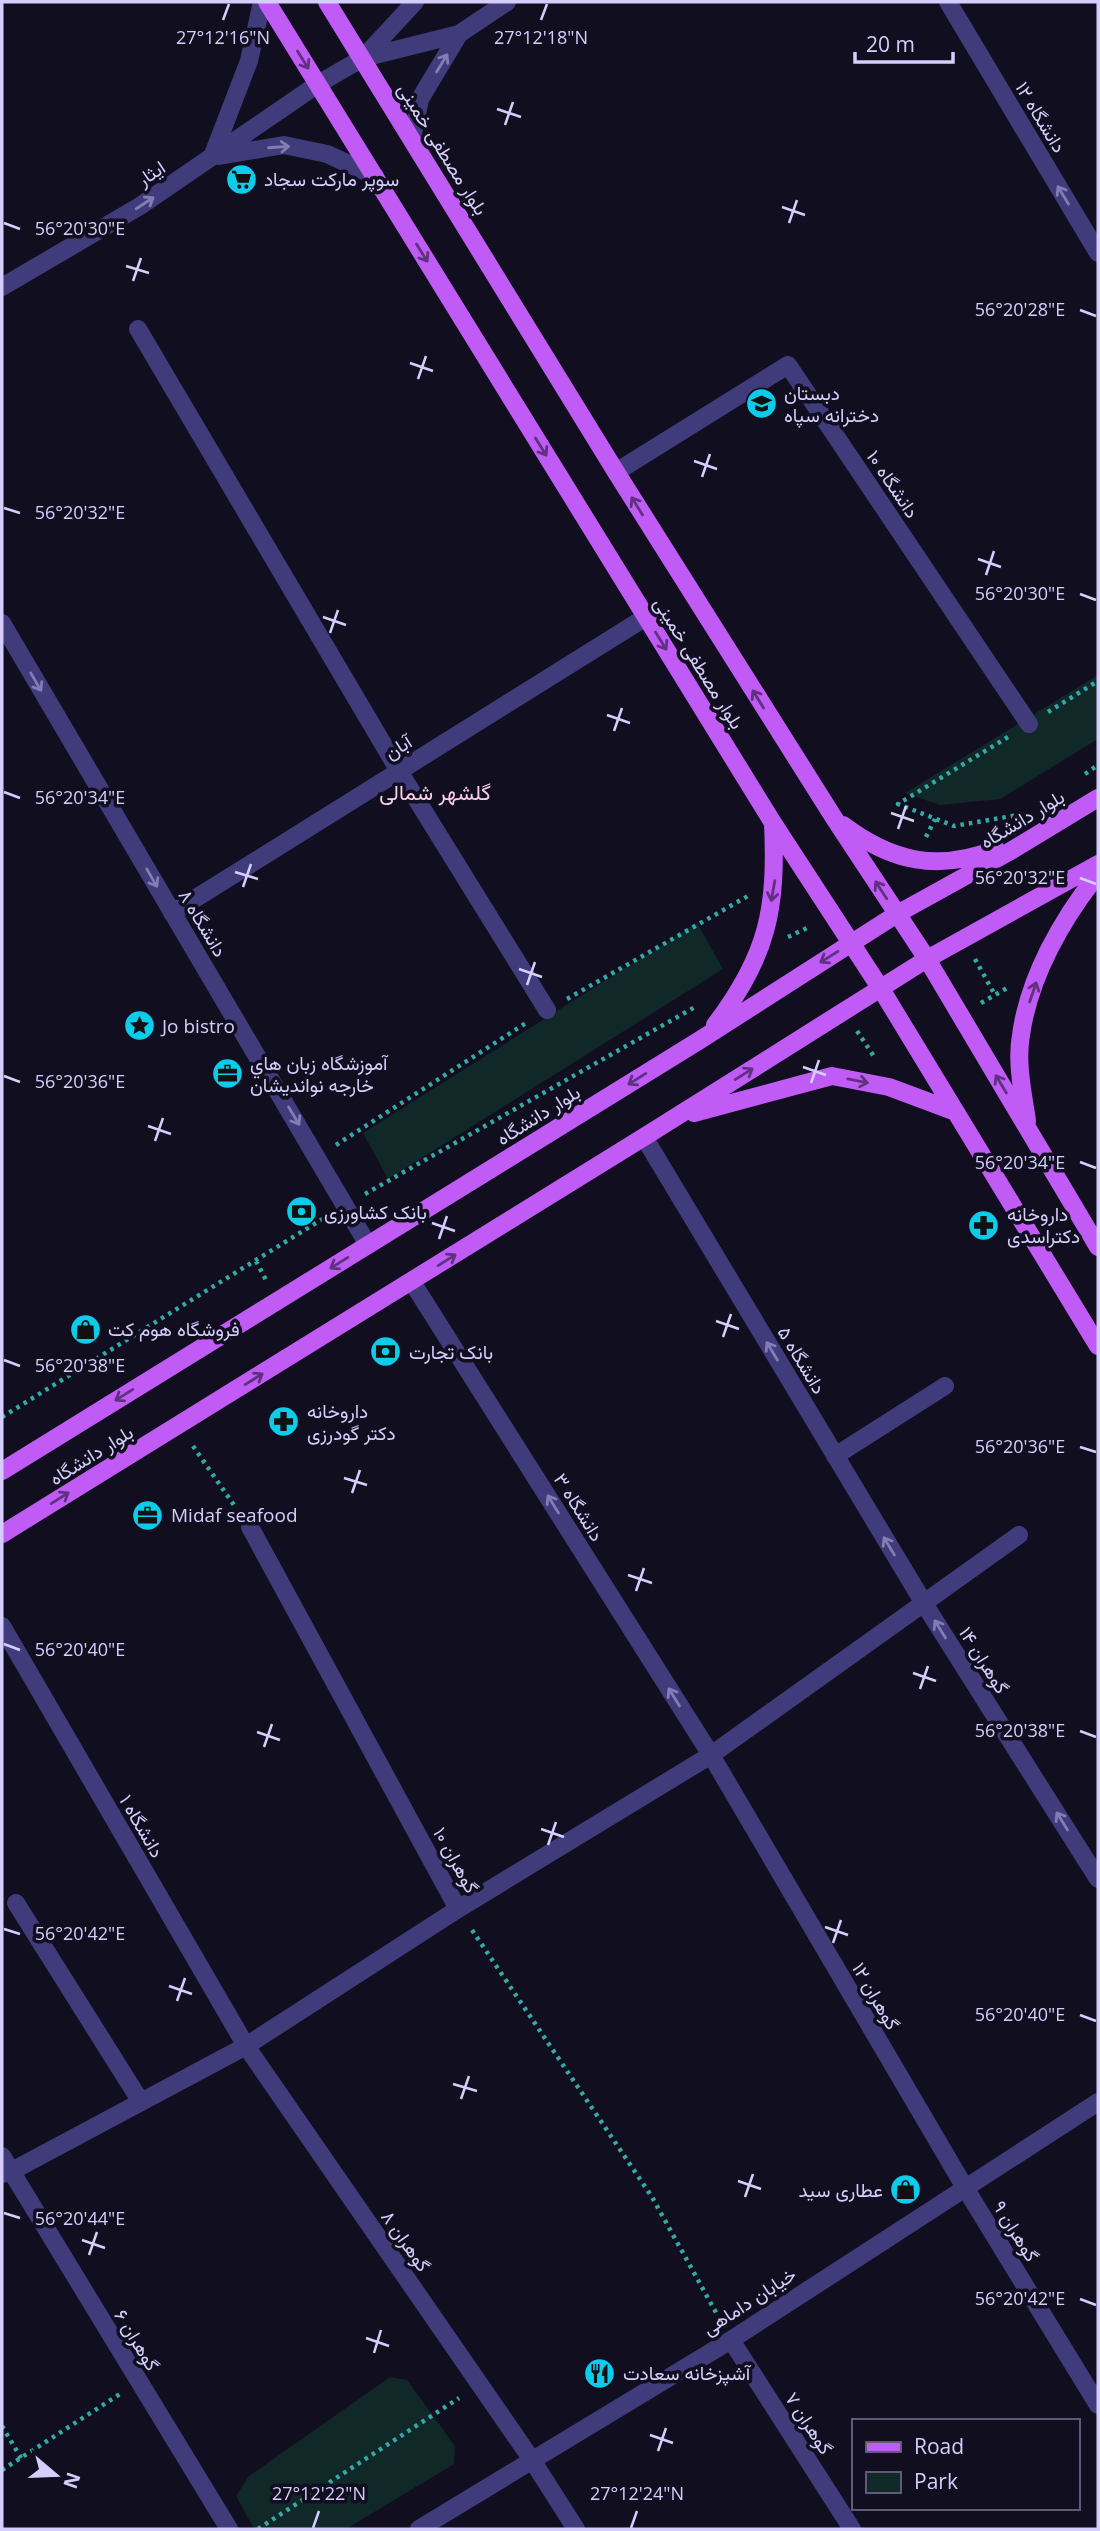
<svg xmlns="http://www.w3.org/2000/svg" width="1100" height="2531" font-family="'Open Sans',Vazirmatn,sans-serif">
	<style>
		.green { fill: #112828 }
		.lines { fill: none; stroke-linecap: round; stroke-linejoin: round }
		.path { stroke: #34aaa7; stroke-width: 4.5; stroke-dasharray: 3.5 5; stroke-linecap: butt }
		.minor { stroke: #403b7b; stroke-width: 18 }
		.major { stroke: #c15bf6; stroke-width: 18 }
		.oneway { stroke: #603180 }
		.oneway2 { stroke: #837db5 }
		.ticks { fill: none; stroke: #d5cefc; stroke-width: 2.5 }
		.labels { text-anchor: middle; stroke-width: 7; stroke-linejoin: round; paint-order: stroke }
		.street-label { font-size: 19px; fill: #d5cefc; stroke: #110e1f }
		.poi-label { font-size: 19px; fill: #d5cefc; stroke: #110e1f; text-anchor: start }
		.neighbourhood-label { font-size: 21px; fill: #fcd0eb; stroke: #110e1f }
		.ticks-label { font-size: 18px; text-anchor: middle; fill: #d5cefc; stroke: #110e1f; stroke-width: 7; stroke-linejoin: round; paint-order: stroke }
	</style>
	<rect width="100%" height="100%" fill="#110e1f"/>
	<!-- green -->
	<path class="green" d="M1098 675V739L1000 799 940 805 905 793Z
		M697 923 723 969 388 1179 363 1133Z
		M390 2377 407 2380 455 2446 454 2464 346 2529H254L236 2496 249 2476Z"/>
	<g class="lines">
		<!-- path -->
		<path class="path" d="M1048 712 1098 681
			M1008 737 898 804 954 826 1018 815
			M1085 774 1098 765
			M926 837 935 819
			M788 937 811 926
			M975 959 995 995
			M567 999 748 896
			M981 1003 1007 988
			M857 1031 875 1058
			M336 1145 526 1023
			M365 1194 695 1007
			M256 1261 266 1280
			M2 1417 324 1218
			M193 1446 236 1508
			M472 1930 652 2197 719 2318
			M2 2426 21 2458
			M2 2470 120 2394
			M258 2529 459 2398"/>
		<!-- minor -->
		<path class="minor" d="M948 2 1098 253
			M363 58 415 2
			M412 139 420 99 459 34
			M219 156 284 145 327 154 375 176
			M212 157 249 61 262 2
			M2 287 140 206 318 84 363 58 459 34 507 2
			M138 329 399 771 547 1010
			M616 472 788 365 1029 724
			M2 623 368 1245
			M172 913 646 617
			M644 1137 925 1605 1098 1879
			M412 1282 711 1755 964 2186 1098 2405
			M835 1456 945 1386
			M250 1527 458 1909
			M2 1626 246 2046 532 2460 576 2529
			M16 1903 141 2102
			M2 2156 229 2529
			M2 2174 10 2172 246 2046 458 1909 711 1755 1019 1535
			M731 2340 852 2529
			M419 2529 731 2340 1098 2102"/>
		<!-- major -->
		<path class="major" d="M267 2 773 823 881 989 1098 1346
			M327 2 616 472 834 818 927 959 1098 1247
			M843 825C892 862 938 872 996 849
			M715 1025C768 955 777 909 773 823
			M694 1113 832 1076 889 1087 956 1112
			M1027 1121C1023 1093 1016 1063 1021 1035 1029 977 1062 919 1098 874
			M2 1471 700 1040 897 914 1009 852 1098 798
			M2 1534 644 1137 927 959 1098 864"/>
	</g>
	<!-- one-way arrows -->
	<defs><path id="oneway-shaft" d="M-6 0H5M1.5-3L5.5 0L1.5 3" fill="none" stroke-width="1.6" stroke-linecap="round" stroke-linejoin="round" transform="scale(1.75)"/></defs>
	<g class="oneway">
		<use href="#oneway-shaft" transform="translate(303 60) rotate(58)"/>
		<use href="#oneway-shaft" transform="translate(422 253) rotate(58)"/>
		<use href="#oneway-shaft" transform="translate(541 447) rotate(58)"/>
		<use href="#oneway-shaft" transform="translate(637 506) rotate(-122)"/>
		<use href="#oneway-shaft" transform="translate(661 641) rotate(58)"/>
		<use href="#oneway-shaft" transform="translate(758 699) rotate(-122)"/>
		<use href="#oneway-shaft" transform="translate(881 890) rotate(-123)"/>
		<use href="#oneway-shaft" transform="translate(773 891) rotate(100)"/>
		<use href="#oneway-shaft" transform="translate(829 957) rotate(148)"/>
		<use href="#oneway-shaft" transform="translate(1033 992) rotate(-71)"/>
		<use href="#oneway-shaft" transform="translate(744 1074) rotate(-32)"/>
		<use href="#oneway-shaft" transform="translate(637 1079) rotate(148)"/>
		<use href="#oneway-shaft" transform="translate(858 1081) rotate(11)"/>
		<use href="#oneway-shaft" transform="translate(1001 1084) rotate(-121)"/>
		<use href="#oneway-shaft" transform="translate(447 1260) rotate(-32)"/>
		<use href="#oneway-shaft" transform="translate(339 1263) rotate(148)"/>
		<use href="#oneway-shaft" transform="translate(254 1379) rotate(-32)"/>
		<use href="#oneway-shaft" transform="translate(124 1395) rotate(148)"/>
		<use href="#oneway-shaft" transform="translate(60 1498) rotate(-32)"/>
	</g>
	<g class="oneway2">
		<use href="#oneway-shaft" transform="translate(442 63) rotate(-59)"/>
		<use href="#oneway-shaft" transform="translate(279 147) rotate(-4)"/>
		<use href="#oneway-shaft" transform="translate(1063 195) rotate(-121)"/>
		<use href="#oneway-shaft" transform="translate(145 203) rotate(-33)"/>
		<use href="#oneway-shaft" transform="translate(36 682) rotate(60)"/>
		<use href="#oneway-shaft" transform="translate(152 878) rotate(60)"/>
		<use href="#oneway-shaft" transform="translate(294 1116) rotate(59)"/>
		<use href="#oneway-shaft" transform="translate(772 1351) rotate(-121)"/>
		<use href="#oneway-shaft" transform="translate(553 1504) rotate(-122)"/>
		<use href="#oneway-shaft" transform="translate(889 1546) rotate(-121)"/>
		<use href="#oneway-shaft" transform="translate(940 1629) rotate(-122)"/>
		<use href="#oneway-shaft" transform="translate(674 1697) rotate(-122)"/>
		<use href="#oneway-shaft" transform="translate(1062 1821) rotate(-122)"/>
	</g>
	<!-- ticks -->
	<path class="ticks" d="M223 20 229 4M541 20 547 4M497 109 521 117M505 125 513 102M782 207 805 215M4 223 20 229M789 223 797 200M126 266 149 273M133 281 141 258M1080 310 1096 316M410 363 433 371M418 379 426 356M694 461 717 469M702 477 710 454M4 508 20 513M978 559 1001 567M986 575 994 551M1080 594 1096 600M323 617 346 625M330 633 338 610M607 715 630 723M614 731 622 708M4 792 20 798M891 813 914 821M898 829 906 806M235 872 258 879M1080 878 1096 884M243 887 251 864M519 969 542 977M527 985 535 962M803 1067 826 1075M4 1076 20 1082M811 1083 819 1060M148 1126 171 1134M155 1141 163 1118M1080 1162 1096 1168M432 1223 455 1231M439 1239 447 1216M716 1321 739 1329M723 1337 731 1314M4 1360 20 1366M1080 1447 1096 1452M344 1478 367 1485M352 1493 360 1470M628 1575 652 1583M636 1591 644 1568M4 1644 20 1650M913 1673 936 1681M920 1689 928 1666M1080 1731 1096 1737M257 1732 280 1740M264 1747 272 1724M541 1829 564 1837M548 1845 556 1822M825 1927 848 1935M4 1929 20 1934M833 1943 841 1920M169 1986 192 1994M177 2001 185 1978M1080 2015 1096 2021M453 2084 477 2091M461 2099 469 2076M738 2181 761 2189M745 2197 753 2174M4 2213 20 2218M82 2240 105 2248M89 2255 97 2232M1080 2299 1096 2305M366 2338 389 2346M374 2353 381 2330M650 2435 673 2443M658 2451 666 2428M313 2528 319 2511M631 2528 637 2511"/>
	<!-- icons -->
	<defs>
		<symbol id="supermarket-disc" viewBox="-11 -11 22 22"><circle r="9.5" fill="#0dccea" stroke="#110e1f"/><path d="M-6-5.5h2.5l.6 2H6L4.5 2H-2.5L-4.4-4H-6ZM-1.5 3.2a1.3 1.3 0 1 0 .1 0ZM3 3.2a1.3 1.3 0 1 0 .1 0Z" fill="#111"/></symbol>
		<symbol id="school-disc" viewBox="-11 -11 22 22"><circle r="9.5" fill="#0dccea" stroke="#110e1f"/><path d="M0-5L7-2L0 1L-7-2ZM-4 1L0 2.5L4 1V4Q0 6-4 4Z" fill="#111"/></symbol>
		<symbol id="sight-disc" viewBox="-11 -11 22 22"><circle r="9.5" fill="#0dccea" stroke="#110e1f"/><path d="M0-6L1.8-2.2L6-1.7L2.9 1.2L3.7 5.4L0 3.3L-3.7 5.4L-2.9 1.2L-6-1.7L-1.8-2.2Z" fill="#111"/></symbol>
		<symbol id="office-disc" viewBox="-11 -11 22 22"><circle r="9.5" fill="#0dccea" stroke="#110e1f"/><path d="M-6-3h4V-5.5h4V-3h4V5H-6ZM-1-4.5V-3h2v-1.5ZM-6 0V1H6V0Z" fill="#111"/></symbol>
		<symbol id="bank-disc" viewBox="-11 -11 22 22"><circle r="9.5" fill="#0dccea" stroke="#110e1f"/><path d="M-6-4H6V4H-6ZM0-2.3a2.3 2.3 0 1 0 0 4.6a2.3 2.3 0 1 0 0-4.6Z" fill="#111"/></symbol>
		<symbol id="pharmacy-disc" viewBox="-11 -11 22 22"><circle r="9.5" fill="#0dccea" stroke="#110e1f"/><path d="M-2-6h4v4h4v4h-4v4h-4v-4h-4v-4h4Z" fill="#111"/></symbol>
		<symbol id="shop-disc" viewBox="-11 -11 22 22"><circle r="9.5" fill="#0dccea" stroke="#110e1f"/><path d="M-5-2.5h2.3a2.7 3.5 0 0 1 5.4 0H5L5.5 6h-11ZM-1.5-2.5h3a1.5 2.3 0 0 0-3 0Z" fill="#111"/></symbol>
		<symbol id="restaurant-disc" viewBox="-11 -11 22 22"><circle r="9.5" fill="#0dccea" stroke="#110e1f"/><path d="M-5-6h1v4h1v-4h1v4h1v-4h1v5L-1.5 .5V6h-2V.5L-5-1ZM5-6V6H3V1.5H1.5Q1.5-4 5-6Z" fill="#111"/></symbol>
	</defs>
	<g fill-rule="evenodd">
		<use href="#supermarket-disc" x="224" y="162" width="35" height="35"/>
		<use href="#school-disc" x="744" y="386" width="35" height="35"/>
		<use href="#sight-disc" x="122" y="1008" width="35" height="35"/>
		<use href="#office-disc" x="210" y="1056" width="35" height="35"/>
		<use href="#bank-disc" x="284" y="1194" width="35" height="35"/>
		<use href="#pharmacy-disc" x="966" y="1208" width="35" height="35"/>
		<use href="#shop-disc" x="68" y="1312" width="35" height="35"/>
		<use href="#bank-disc" x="368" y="1334" width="35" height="35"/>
		<use href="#pharmacy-disc" x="266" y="1404" width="35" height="35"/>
		<use href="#office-disc" x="130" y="1498" width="35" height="35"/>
		<use href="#shop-disc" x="888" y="2172" width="35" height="35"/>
		<use href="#restaurant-disc" x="582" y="2356" width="35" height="35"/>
	</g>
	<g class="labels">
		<!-- street labels -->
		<g class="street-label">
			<text transform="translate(1041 117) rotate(59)" y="7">دانشگاه ۱۲</text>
			<text transform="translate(443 149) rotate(58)" y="7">بلوار مصطفی خمینی</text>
			<text transform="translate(151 173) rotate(-34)" y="7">ایثار</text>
			<text transform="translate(893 484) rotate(56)" y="7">دانشگاه ۱۰</text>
			<text transform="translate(699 663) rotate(58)" y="7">بلوار مصطفی خمینی</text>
			<text transform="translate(398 747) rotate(-32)" y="7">آبان</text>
			<text transform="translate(1022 819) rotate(-31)" y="7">بلوار دانشگاه</text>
			<text transform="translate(203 923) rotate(59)" y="7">دانشگاه ۸</text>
			<text transform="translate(538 1115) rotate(-32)" y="7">بلوار دانشگاه</text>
			<text transform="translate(802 1360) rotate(59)" y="7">دانشگاه ۵</text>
			<text transform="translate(91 1455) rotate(-32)" y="7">بلوار دانشگاه</text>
			<text transform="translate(579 1507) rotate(58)" y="7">دانشگاه ۳</text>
			<text transform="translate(984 1660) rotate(58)" y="7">گوهران ۱۴</text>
			<text transform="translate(142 1826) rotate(60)" y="7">دانشگاه ۱</text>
			<text transform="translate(456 1860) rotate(61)" y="7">گوهران ۱۰</text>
			<text transform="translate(876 1996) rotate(60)" y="7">گوهران ۱۲</text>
			<text transform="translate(1016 2231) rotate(58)" y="7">گوهران ۹</text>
			<text transform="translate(406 2241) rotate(55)" y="7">گوهران ۸</text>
			<text transform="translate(749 2301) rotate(-33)" y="7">خیابان داماهی</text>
			<text transform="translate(137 2340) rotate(59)" y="7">گوهران ۶</text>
			<text transform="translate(809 2423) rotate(57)" y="7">گوهران ۷</text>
		</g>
		<!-- poi labels -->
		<g class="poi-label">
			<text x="264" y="186">سوپر مارکت سجاد</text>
			<text x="784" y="400">دبستان<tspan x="784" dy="22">دخترانه سپاه</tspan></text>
			<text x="162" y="1033">Jo bistro</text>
			<text x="250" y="1070">آموزشگاه زبان هاي<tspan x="250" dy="22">خارجه نوانديشان</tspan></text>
			<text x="324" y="1219">بانک کشاورزی</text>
			<text x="1007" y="1221">داروخانه<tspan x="1007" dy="22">دکتراسدی</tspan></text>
			<text x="108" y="1336">فروشگاه هوم کت</text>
			<text x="409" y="1359">بانک تجارت</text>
			<text x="307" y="1418">داروخانه<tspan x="307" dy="22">دکتر گودرزی</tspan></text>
			<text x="171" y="1522">Midaf seafood</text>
			<text x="883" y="2197" text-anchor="end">عطاری سید</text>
			<text x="623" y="2380">آشپزخانه سعادت</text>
		</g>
		<!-- neighbourhood labels -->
		<g class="neighbourhood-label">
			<text x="435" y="800">گلشهر شمالی</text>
		</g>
	</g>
	<g class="ticks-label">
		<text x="541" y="44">27°12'18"N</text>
		<text x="223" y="44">27°12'16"N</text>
		<text x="80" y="235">56°20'30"E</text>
		<text x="1020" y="316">56°20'28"E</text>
		<text x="80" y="519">56°20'32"E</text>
		<text x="1020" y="600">56°20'30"E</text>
		<text x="80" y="804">56°20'34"E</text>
		<text x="1020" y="884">56°20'32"E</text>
		<text x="80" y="1088">56°20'36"E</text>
		<text x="1020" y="1169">56°20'34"E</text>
		<text x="80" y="1372">56°20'38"E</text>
		<text x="1020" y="1453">56°20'36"E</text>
		<text x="80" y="1656">56°20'40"E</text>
		<text x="1020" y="1737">56°20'38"E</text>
		<text x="80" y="1940">56°20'42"E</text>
		<text x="1020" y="2021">56°20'40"E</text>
		<text x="80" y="2225">56°20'44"E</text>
		<text x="1020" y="2305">56°20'42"E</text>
		<text x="319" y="2500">27°12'22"N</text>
		<text x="637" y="2500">27°12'24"N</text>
	</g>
	<!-- border -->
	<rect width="1100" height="2531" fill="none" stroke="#d5cefc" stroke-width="7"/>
	<!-- legend -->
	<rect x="852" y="2419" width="228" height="91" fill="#110e1f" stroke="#5f5b77" stroke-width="2"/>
	<rect x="866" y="2442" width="35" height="10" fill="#c15bf6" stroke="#5f5b77" stroke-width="2"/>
	<text x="914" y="2454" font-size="21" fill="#d5cefc">Road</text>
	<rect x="866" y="2472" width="35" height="21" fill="#112828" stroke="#5f5b77" stroke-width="2"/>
	<text x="914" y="2489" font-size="21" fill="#d5cefc">Park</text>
	<!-- north arrow -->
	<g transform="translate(56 2475) rotate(109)" stroke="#110e1f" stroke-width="5" paint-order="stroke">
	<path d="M0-5L12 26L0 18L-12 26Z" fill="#d5cefc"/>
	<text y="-10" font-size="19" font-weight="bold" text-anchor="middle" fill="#d5cefc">N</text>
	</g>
	<!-- scale -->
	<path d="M855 52v10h98v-10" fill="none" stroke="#d5cefc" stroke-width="3.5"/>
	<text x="866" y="52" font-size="21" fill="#d5cefc" stroke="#110e1f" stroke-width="5" paint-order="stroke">20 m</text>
</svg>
